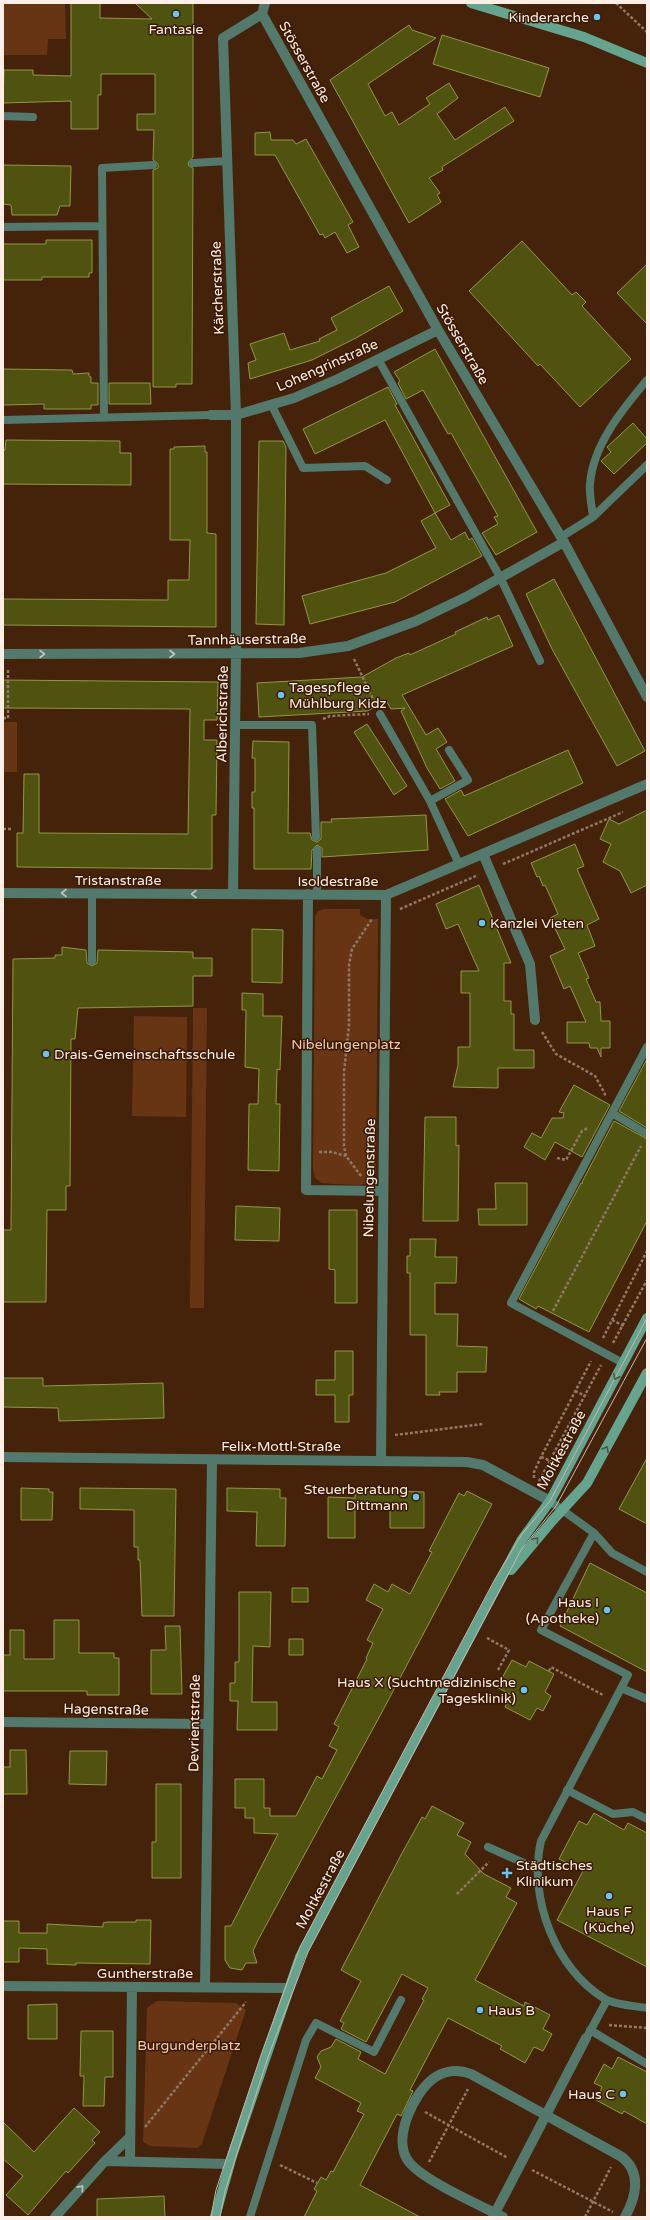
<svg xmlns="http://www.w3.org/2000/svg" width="650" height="2220" font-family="'Varela Round',sans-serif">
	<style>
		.green { fill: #673513 }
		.building { fill: #505310; stroke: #929744 }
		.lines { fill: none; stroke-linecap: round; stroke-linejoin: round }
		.path { stroke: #927765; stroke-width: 2.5; stroke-dasharray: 3 2; stroke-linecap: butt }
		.service { stroke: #53796d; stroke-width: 8 }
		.minor { stroke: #53796d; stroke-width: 10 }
		.tertiary { stroke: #53796d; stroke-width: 10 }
		.secondary { stroke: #65a590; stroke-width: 10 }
		.tram { stroke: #cbb6a9; stroke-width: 1 }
		.oneway { stroke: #c2c5bb }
		.oneway2 { stroke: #4d5741 }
		.poi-dot { fill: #68c4f0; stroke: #3a1801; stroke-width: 1.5 }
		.labels { text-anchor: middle; stroke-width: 3; stroke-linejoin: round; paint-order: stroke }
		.poi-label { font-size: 14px; fill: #feeee5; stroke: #3a1801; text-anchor: end }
		.street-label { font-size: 14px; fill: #feeee5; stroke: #3a1801 }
		.park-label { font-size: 14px; fill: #f1c9b1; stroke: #3a1801 }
	</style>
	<rect width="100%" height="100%" fill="#45220a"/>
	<!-- green -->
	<path class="green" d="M3 3H65L66 39H48L47 55H3Z
		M3 722H17V772H3Z
		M324 909H360V915L367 919H378L376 1173 371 1181 361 1185 332 1184 322 1183 315 1178 313 1169 315 917 318 911Z
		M193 1008H207L204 1308H190Z
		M134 1016 187 1017 186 1117 132 1116Z
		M157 2001 236 2003 246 2010 202 2144 197 2148 150 2146 143 2142 147 2008Z"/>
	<!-- building -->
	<path class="building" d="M71 3H100V18L152 19 135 3H193V157L188 163 189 166 193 168 192 384H176V387H153V170L158 168V164L153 160 154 130H137V114H155V74H101V95H98V129H71V101L3 103 4 70H33V75L71 76Z
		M409 25 412 30 436 38 368 84 385 116 392 112 399 125 430 104 426 98 449 83 458 98 437 114 455 140 505 107 514 121 442 167 443 170 429 178 440 193 437 195 441 202 409 223 330 80Z
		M442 35 549 68 540 97 433 64Z
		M270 132 271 140H293L296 144 306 139 353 222 348 225 359 247 347 253 335 232 325 238 323 234 320 235 275 155H255V133Z
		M3 165 71 166 70 206H60L57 215H12L11 205 3 204Z
		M46 240H92V273H89V277H42V280H3V244H46Z
		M522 241 572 295 576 292 586 302 582 306 631 359 580 407 540 364 538 366 469 291Z
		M647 264V324L617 293Z
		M389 286 403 311 356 338 312 360 250 379 248 363 256 360 250 344 284 333 290 350 320 341 319 339 337 330 331 318Z
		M435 349 537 532 496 555 482 533 498 524 494 517 498 516 451 433 448 434 423 390 406 399 398 383 400 381 394 372Z
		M3 369 72 370 73 374 89 373V376L91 377V383H98V405H91V409H44V404L3 405Z
		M109 383H150L151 404H109Z
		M388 387 397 404 395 405 450 505 435 513 385 420 315 454 303 429Z
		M633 423 647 439V443L614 474 601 461 611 452 607 447Z
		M6 440 120 441V453H131V485L3 484V450H5Z
		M259 441H283L286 447 284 625 256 624Z
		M205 446V452H207V533L216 534V627L3 625V599L168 600V580H189L190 540H170V449H174V447Z
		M435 513 451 540 465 532 469 540 472 538 482 556 395 602 310 624 302 596 386 573 436 548 421 521Z
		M554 579 645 751 617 766 552 649 526 594Z
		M499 615 513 646 402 695 426 735 438 728 447 742 436 749 455 781 440 789 427 768 401 711 405 708 391 709 387 702 367 711 259 717 257 683 362 677 396 658 409 653 410 655 456 634 455 632 487 617 488 620Z
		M3 680 218 682 217 720H204V740H217L216 815H212V869L17 867V833H23L24 774H39V833L188 834 190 709 3 708Z
		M367 724 407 786 394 795 354 732Z
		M253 741 289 742 288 833H310L312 840 317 842 321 839V822H332L331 819 426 815 428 850 322 857V848L317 845 312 850 311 869H254V808H252V792H255V758H252Z
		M568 750 583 783 468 836 445 799 461 790 464 796Z
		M647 810V885L631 893 620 871 603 862 611 844 600 839 609 819 619 824Z
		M575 844 584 866 577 869 599 919 587 925 595 946 578 953 589 978 586 979 596 1002H600L601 1021H610V1048H601V1057L597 1048H590L589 1043H567V1022H586L570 986 564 989 550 956 565 949 550 918 558 914 545 885 543 886 539 876 537 877 531 863Z
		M479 885 511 963H504V1001H511V1014H514V1050H534V1068H498V1088L453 1087 458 1065V1047H470V993H461V971H479L458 924 446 929 436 904Z
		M252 929 283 930 282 983 252 982Z
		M62 947 86 950 87 963 92 966 97 963 98 950 193 952V958H212V976H193V1006L78 1008 75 1039H71L70 1186H66V1210H47L46 1302H3V1230H11L13 959 55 958V955H62Z
		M242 993 263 994V1016H282L280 1070 277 1069 276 1104H280L279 1171 248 1170 249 1104H258L259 1069 245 1067 246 1010H242Z
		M647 1059V1128L619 1111Z
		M574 1085 610 1105 582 1157 555 1142 545 1160 524 1147 532 1133 541 1138 552 1118H563L564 1113 559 1112Z
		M425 1117H456V1146L459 1145 458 1221H423Z
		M614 1121 647 1139V1221L589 1332 538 1306 536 1309 519 1299 581 1183H583L582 1182Z
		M495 1183H527V1225H479L478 1209H496Z
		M236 1206 280 1208 279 1241 235 1240Z
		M329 1210H357V1303H335V1270L329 1269Z
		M410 1239H436L435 1257H457L456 1283H435V1314H458L457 1346 487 1347 486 1372H457V1392H439L440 1395H426V1335H410V1273H407V1256H410Z
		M335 1351H353V1395H349V1422H335V1395H316V1380H335Z
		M3 1378H43V1386L163 1383 164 1418 59 1421 58 1408 3 1407Z
		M647 1458V1524L619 1509Z
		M21 1488 49 1489V1492H53L52 1520H21Z
		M80 1488 176 1489 174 1616H142L140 1560H138V1547H134V1510L80 1509Z
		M227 1488 280 1489V1498H286L285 1546H256L257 1512 227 1511Z
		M394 1491 424 1492V1528H390V1510L355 1509V1538H328V1497L355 1498V1492Z
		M467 1491 492 1504 382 1712 258 1940 253 1951 257 1963H246L242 1970 230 1968 225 1960V1926H231L278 1834 254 1833V1818H245V1808H235V1779H264V1808H270V1816H296L317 1776 322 1779 337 1750 329 1746 339 1727 334 1724 367 1659 366 1658 373 1643 367 1640 383 1609 366 1600 374 1584 388 1592 392 1584 410 1594 432 1552 429 1551 459 1493 464 1496Z
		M590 1563 647 1593V1672L560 1626Z
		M292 1588H308V1602H292Z
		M239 1592H271L270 1647 253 1646 252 1702H277V1730H237L238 1701H230V1683H235V1662H239Z
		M54 1620H79V1653H114V1658H119V1695H87V1691H3V1655H10V1630H24V1659H54Z
		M165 1626H180L182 1694H151V1650H166Z
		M289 1639H303V1655H289Z
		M512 1660 526 1667 529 1661 554 1674 545 1692 551 1696 543 1711 537 1708 530 1720 505 1707 511 1695 497 1687Z
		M10 1750H26L27 1794H3V1767H10Z
		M70 1751H107L106 1785 69 1784Z
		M156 1784H181V1878H152V1842H156Z
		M432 1806 464 1823 457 1835 471 1842 465 1854 484 1874 511 1888 506 1897 517 1903 475 1980 524 2006 525 2002 550 2015 543 2029 552 2034 543 2051 534 2047 525 2063 500 2049 502 2046 448 2018 410 2090 413 2091 401 2116 397 2114 360 2185 420 2217H304L317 2191 314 2189 321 2177 326 2180 331 2171 333 2172 364 2114 357 2111 361 2103 315 2078 321 2067 317 2057 321 2051 331 2047 336 2039 361 2052 358 2059 385 2074 424 2000 422 1999 428 1988 402 1974 366 2042 341 2029 344 2023 340 2021 361 1981 341 1970 401 1855 422 1817 425 1819Z
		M594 1813 624 1830 628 1823 647 1833V1967L557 1920 583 1871 559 1859 579 1821 587 1825Z
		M136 1920H151L150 1964 76 1963V1965L47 1964V1949L19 1948V1962H3V1921H19V1933H47V1924L103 1927V1923L107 1922H136Z
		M57 2004V2039H28V2005Z
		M81 2031H113V2077H105L104 2106H83L84 2076H80Z
		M618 2057 647 2072V2124L624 2111 622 2114 596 2100 602 2087 594 2083 604 2064 612 2069Z
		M74 2108 100 2132 92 2140 95 2143 68 2173 66 2171 28 2215 6 2195 23 2176 3 2159V2122L34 2152Z
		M164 2196 165 2217H97V2199Z"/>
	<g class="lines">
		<!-- path -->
		<path class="path" d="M616 3 647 32
			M354 659 375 703
			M3 718H8V668
			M323 719 330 716 369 714
			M3 829H12
			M503 864 623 812
			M400 909 478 875
			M542 1032 556 1054 595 1076 605 1094 604 1096
			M319 1152H332L346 1156
			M557 1158 566 1160 582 1131 588 1128
			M361 1176 346 1156 344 1146V1072L349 1025V965L352 949 372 919
			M553 1311 641 1146
			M612 1320 624 1326
			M603 1338 647 1251
			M613 1343 647 1280
			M575 1391 586 1396
			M395 1435 483 1424
			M541 1457 555 1463
			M534 1478V1472L541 1457 591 1361
			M539 1481 601 1365
			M487 1638 509 1650 498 1670
			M549 1671 551 1667 603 1695
			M457 1894 489 1862
			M609 2025 647 2028
			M425 2112 508 2158
			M145 2127 246 2002
			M429 2162 468 2089
			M280 2165 317 2183
			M532 2170 613 2212
			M585 2217 611 2167"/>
		<!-- service -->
		<path class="service" d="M3 116 33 117
			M193 163 227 161
			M3 227 102 226
			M378 359 500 577 540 661
			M271 404 303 468 365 466 387 480
			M104 417 102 168 153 165
			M3 420 211 415
			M593 517C592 507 589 494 590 484 593 444 623 409 647 380
			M561 537 593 517 647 465
			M380 714 430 801 459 864
			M235 725H312L316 837
			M430 801 468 780 449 750
			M317 850V894
			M92 961V893
			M612 1113 647 1134
			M623 1363 511 1303 647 1047
			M550 1501 594 1533 612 1553 647 1572
			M594 1533 541 1630 628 1675 541 1841C528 1897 555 1969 605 1999 616 2005 635 2006 647 2008
			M621 1688 647 1699
			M567 1790 613 1814 633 1812 647 1819
			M488 1847 537 1869
			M590 2030 647 2064
			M588 2035 607 2000
			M250 2217 306 2040 316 2023 374 2052 401 2000"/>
		<!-- minor -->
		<path class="minor" d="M265 3 262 14 438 330 564 542 647 697
			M211 415H236L294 398 338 379 438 330
			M3 654 299 653 348 646 416 621 466 597 564 542
			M483 854 530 964 535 1020
			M3 893 386 895 647 784
			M233 894 236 655V415L223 38 262 14
			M308 894 306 1190 383 1191
			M381 1461 386 895
			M3 1722 208 1724
			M3 1986 288 1988
			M205 1987 212 1460
			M105 2161 130 2137
			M130 2161 132 1987
			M55 2217 105 2161 229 2164
			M493 2217 586 2038
			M503 2217C480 2205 424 2181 409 2162 391 2140 414 2092 434 2078 445 2070 459 2069 471 2074L622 2157C642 2173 636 2197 625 2217"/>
		<!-- tertiary -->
		<path class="tertiary" d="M3 1457 467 1462 483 1465 550 1501"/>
		<!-- secondary -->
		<path class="secondary" d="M471 3 584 37 647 63
			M511 1570 552 1521 587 1483 647 1373
			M215 2217 232 2156 300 1957 494 1592 521 1541 550 1501 647 1318"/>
		<!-- tram -->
		<path class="tram" d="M211 2217 216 2190 261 2055 300 1947 495 1579 522 1534 550 1501 647 1318
			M220 2217 225 2191 268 2057 308 1952 521 1550 556 1506 647 1338"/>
	</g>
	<!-- one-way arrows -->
	<defs><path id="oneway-chevron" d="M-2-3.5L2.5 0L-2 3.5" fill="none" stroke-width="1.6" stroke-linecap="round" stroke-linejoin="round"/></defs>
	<g class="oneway">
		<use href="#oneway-chevron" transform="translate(42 654)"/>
		<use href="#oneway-chevron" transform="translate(172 654)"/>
		<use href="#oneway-chevron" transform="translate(64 893) rotate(-180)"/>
		<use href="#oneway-chevron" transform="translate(194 894) rotate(-180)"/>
		<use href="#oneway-chevron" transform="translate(81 2188) rotate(-48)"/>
	</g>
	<g class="oneway2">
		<use href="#oneway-chevron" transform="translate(616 1377) rotate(117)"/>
		<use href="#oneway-chevron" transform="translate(606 1449) rotate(-61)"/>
		<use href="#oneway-chevron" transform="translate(536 1540) rotate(-50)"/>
	</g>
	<!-- markers -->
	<g class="poi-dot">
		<circle cx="176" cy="14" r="4"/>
		<circle cx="597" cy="17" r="4"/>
		<circle cx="281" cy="695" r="4"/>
		<circle cx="482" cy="923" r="4"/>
		<circle cx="46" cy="1054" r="4"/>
		<circle cx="416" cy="1497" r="4"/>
		<circle cx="607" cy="1610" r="4"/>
		<circle cx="524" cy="1690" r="4"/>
		<path d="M505 1867h4v4h4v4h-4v4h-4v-4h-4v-4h4z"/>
		<circle cx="609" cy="1896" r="4"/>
		<circle cx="480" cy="2010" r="4"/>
		<circle cx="623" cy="2094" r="4"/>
	</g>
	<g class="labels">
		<!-- poi labels -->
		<g class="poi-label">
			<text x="589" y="22">Kinderarche</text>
			<text x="176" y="34" text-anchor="middle">Fantasie</text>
			<text x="289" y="692" text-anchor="start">Tagespflege<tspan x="289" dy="16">Mühlburg Kidz</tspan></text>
			<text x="490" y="928" text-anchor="start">Kanzlei Vieten</text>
			<text x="54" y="1059" text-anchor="start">Drais-Gemeinschaftsschule</text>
			<text x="408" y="1494">Steuerberatung<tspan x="408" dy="16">Dittmann</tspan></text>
			<text x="599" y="1607">Haus I<tspan x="599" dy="16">(Apotheke)</tspan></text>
			<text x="516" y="1687">Haus X (Suchtmedizinische<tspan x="516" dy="16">Tagesklinik)</tspan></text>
			<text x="516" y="1870" text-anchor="start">Städtisches<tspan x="516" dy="16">Klinikum</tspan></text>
			<text x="609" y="1916" text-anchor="middle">Haus F<tspan x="609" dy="16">(Küche)</tspan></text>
			<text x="488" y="2015" text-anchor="start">Haus B</text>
			<text x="615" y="2099">Haus C</text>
		</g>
		<!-- street labels -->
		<g class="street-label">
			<text transform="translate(305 62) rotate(61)" y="5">Stösserstraße</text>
			<text transform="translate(217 288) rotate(-92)" y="5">Kärcherstraße</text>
			<text transform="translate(463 344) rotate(60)" y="5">Stösserstraße</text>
			<text transform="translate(327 365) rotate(-24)" y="5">Lohengrinstraße</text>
			<text transform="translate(247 639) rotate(-1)" y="5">Tannhäuserstraße</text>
			<text transform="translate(222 714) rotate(-89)" y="5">Alberichstraße</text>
			<text x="118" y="885">Tristanstraße</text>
			<text x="338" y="886">Isoldestraße</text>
			<text transform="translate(369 1178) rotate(-89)" y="5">Nibelungenstraße</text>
			<text x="281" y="1451">Felix-Mottl-Straße</text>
			<text transform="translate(561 1450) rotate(-62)" y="5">Moltkestraße</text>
			<text transform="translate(106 1709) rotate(1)" y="5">Hagenstraße</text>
			<text transform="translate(194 1723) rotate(-89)" y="5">Devrientstraße</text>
			<text transform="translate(320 1889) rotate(-62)" y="5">Moltkestraße</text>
			<text x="145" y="1978">Guntherstraße</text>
		</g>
		<!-- park labels -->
		<g class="park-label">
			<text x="346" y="1049">Nibelungenplatz</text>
			<text x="189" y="2050">Burgunderplatz</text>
		</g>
	</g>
	<!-- border -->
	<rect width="650" height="2220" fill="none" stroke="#feeee5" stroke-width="8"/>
</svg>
